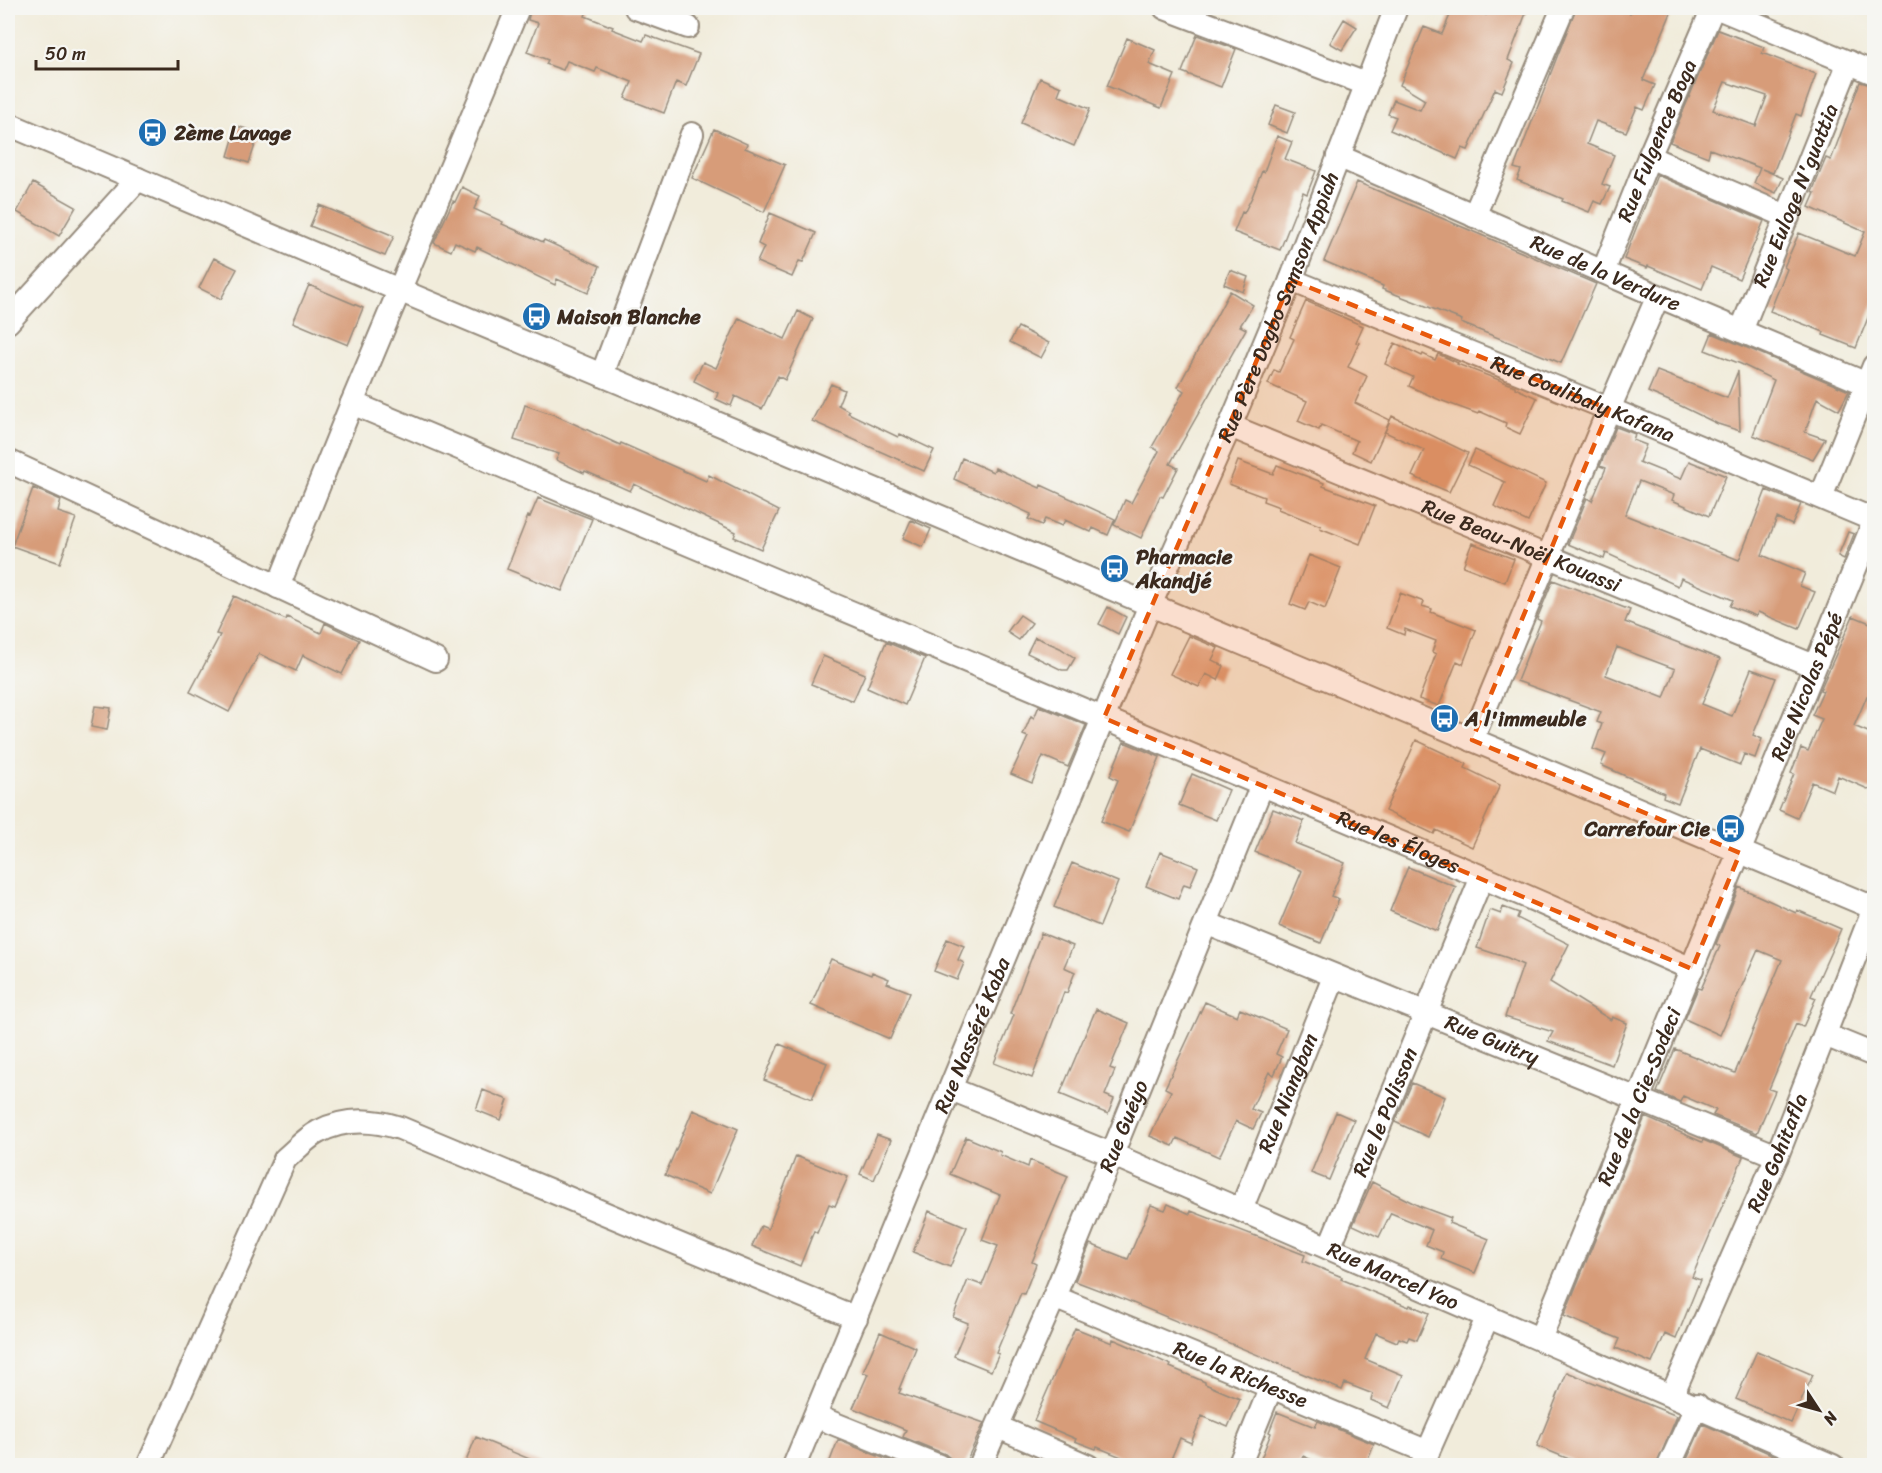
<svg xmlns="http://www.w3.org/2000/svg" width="1882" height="1473" font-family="Sriracha,sans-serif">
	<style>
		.building { fill: #d79c79; fill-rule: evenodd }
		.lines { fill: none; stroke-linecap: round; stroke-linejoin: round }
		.minor-casing { stroke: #968b7c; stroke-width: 26 }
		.minor { stroke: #fff; stroke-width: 22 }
		.marked { fill: #e8590c; fill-opacity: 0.2; stroke: #e8590c; stroke-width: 4.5; stroke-dasharray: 12 8; stroke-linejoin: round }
		.labels { text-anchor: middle; stroke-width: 5; stroke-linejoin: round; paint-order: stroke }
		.poi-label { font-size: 21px; font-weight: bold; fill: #3b2a1e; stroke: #f6f6f2; text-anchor: start }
		.street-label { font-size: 21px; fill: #3b2a1e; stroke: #f6f6f2 }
	</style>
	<rect width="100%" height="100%" fill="#f6f6f2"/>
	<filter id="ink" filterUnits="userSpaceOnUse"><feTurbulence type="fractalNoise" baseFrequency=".0167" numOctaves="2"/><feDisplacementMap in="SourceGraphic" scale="12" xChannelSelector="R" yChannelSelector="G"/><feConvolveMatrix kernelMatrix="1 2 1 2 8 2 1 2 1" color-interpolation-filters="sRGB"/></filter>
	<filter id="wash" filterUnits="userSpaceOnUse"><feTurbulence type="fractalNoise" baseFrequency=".008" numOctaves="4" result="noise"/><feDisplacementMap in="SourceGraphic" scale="24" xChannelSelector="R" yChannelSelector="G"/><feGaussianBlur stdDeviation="1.35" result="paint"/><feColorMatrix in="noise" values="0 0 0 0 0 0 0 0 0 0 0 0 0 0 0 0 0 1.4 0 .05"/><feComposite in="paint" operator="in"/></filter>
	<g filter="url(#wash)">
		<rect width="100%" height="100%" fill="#f1ecdb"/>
		<g id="blocks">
			<!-- building -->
			<path class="building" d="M531 8H588L585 16 613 27 612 29 643 41 646 35 699 54 686 86 676 82 664 113 625 98 632 82 597 68 595 72 567 61 563 70 546 64 548 60 527 52 538 23 528 20Z
				M1453 8H1470L1486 15 1489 8H1528L1508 60 1514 63 1502 92 1495 89 1468 150 1462 148 1457 159 1390 130 1396 117 1388 114 1394 100 1420 110 1425 100 1400 85 1424 27 1442 34Z
				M1576 8H1617L1630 13 1632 8H1673L1643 80 1655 85 1644 110 1637 107 1626 132 1596 121 1587 144 1614 155 1602 184 1610 187 1602 204 1594 201 1589 212 1562 201 1563 199 1517 180 1521 170 1514 168Z
				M1344 19 1357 27 1342 50 1330 43Z
				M1718 30 1764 47 1762 53 1816 74 1801 116 1796 114 1773 173 1762 169 1783 178 1776 193 1754 183 1760 168 1710 149 1708 157 1670 142ZM1725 82 1767 96 1756 126 1713 110Z
				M1197 35 1236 49 1221 87 1182 72Z
				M1127 38 1155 50 1149 64 1175 75 1161 108 1107 86Z
				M1040 78 1061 87 1058 95 1090 109 1074 146 1021 123Z
				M1860 82 1875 86V300L1856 348 1823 335 1824 332 1770 311 1787 269 1784 267 1799 233 1855 256 1865 232 1809 207 1815 193 1812 192 1826 158 1831 160Z
				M1276 105 1295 112 1287 133 1268 125Z
				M237 126 259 133 249 163 228 156Z
				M714 129 747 144 745 148 785 165 764 212 692 178Z
				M1277 136 1292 142 1285 159 1316 171 1307 194 1303 192 1280 250 1234 232 1242 212 1244 213 1252 197 1262 171 1264 172Z
				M1657 175 1764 221 1739 279 1711 267 1702 289 1648 266 1647 268 1624 259Z
				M1357 182 1596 284 1561 363 1461 323 1462 320 1382 289 1383 286 1324 261Z
				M33 183 76 207 59 236 17 212Z
				M462 187 480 196 474 209 503 222 502 224 543 242 544 240 600 266 588 293 557 279 555 285 477 247 475 251 455 242 451 251 434 243 453 201 455 202Z
				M319 205 394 236 385 256 310 226Z
				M770 213 816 233 803 262 799 261 792 277 757 262 764 247 758 244Z
				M214 258 237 269 221 299 199 288Z
				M1230 270 1248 277 1243 292 1224 284Z
				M309 285 363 308 348 345 293 322Z
				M1230 291 1253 305 1240 326 1246 329 1170 464 1178 468 1163 497 1160 496 1141 538 1114 525 1125 500 1131 503 1159 451 1152 447 1184 391 1178 387Z
				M1306 301 1363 326 1356 342 1359 343 1348 367 1367 376 1355 403 1390 420 1371 461 1352 452 1357 441 1321 425 1319 430 1298 421 1307 401 1268 384 1274 370 1279 372 1294 339 1290 337Z
				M798 311 813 319 785 380 778 376 762 409 735 396 731 406 716 399 718 393 694 381 703 362 716 368 739 318 785 339Z
				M1018 327 1049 343 1041 358 1010 342Z
				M1712 333 1849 391 1839 410 1817 398 1805 432 1825 439 1813 459 1753 435 1774 380 1741 364 1705 350Z
				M1395 343 1422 356 1423 354 1435 360 1438 354 1458 363 1457 364 1515 386V388L1537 398 1520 434 1505 427 1506 423 1479 411 1478 414 1440 400 1409 386 1413 377 1385 364Z
				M1657 371 1727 398 1738 371 1740 431 1718 424 1681 406 1648 392Z
				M831 384 844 390 838 405 849 411 848 413 898 437 900 434 934 450 924 471 812 421Z
				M525 405 555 415 620 445 621 443 706 481 709 475 779 511 761 549 734 537 736 532 634 484 630 491 585 471 584 473 556 460 559 454 514 440Z
				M1392 416 1468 453 1449 492 1412 476 1424 450 1385 432Z
				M1616 427 1635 434 1633 440 1646 445 1639 462 1681 479 1689 461 1726 476 1709 516 1672 500 1674 495 1639 481 1625 515 1739 560 1766 490 1801 504 1792 525 1777 518 1762 555 1805 573 1800 586 1815 592 1799 629 1758 612 1756 616 1730 606 1733 600 1681 578 1678 586 1606 553 1604 559 1568 544 1587 498 1592 501 1606 468 1600 466Z
				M1475 450 1546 483 1528 522 1494 506 1505 482 1468 465Z
				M962 458 993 472 995 468 1040 488 1041 485 1115 519 1108 535 1093 528 1091 532 1065 520 1062 526 1045 519 1042 525 1028 519 1031 514 954 479Z
				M1238 461 1273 474 1277 465 1324 483 1323 486 1375 506 1360 544 1320 528 1321 526 1278 509 1279 507 1263 501 1264 497 1229 484Z
				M33 488 61 500 58 512 76 518 60 563 12 546Z
				M538 498 592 519 562 591 507 569 528 516 530 517Z
				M911 520 931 529 923 547 903 538Z
				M1848 532 1854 534 1844 559 1838 556Z
				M1472 543 1514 559 1505 582 1463 566Z
				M1309 555 1341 568 1325 609 1309 602 1305 610 1290 604Z
				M1553 580 1630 610 1625 622 1720 659 1702 704 1732 716 1751 669 1776 678 1753 735 1762 739 1755 758 1744 754 1740 765 1700 749 1678 803 1663 797 1664 793 1601 765 1606 754 1593 749 1602 724 1597 722 1601 712 1517 681 1541 621 1537 619ZM1617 647 1675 669 1664 698 1606 675Z
				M1400 593 1424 602 1422 606 1432 609 1431 612 1476 630 1463 664 1457 661 1439 706 1419 699 1436 654 1432 652 1436 641 1405 629 1404 635 1387 628Z
				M234 596 286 620 287 617 321 633 325 623 359 640 342 674 303 655 296 671 259 654 229 712 190 692 220 635 216 634Z
				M1108 607 1126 617 1118 634 1099 624Z
				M1020 615 1032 623 1019 640 1007 632Z
				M1853 616 1875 625V699L1867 696 1854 726 1875 735V792L1838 776 1833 791 1812 782 1797 818 1779 810 1794 774 1791 773 1801 748 1808 751 1822 719 1812 715 1823 691 1820 690Z
				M1189 636 1218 648 1212 660 1224 666 1218 680 1206 674 1199 687 1170 674Z
				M1035 637 1060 648 1075 658 1068 670H1062L1027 653Z
				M886 642 925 658 905 705 867 688Z
				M823 656 865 674 853 701 811 684Z
				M95 706 111 708 107 730 91 727Z
				M1039 706 1086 725 1068 767 1043 756 1032 783 1011 774 1028 737 1023 735 1031 716 1034 718Z
				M1416 740 1467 764 1465 768 1500 785 1472 847 1436 830 1434 834 1385 811Z
				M1124 742 1160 757 1129 832 1101 821 1118 780 1110 776Z
				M1192 774 1229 790 1216 820 1179 805Z
				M1273 809 1304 821 1295 843 1345 863 1331 896 1339 899 1321 943 1279 926 1302 871 1255 852Z
				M1160 852 1198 867 1190 886 1184 884 1178 899 1146 886Z
				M1072 863 1118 882 1100 926 1054 907Z
				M1408 867 1456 887 1437 931 1390 911Z
				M1739 887 1796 913 1797 910 1841 929 1811 996 1816 998 1803 1027 1796 1024 1769 1089 1775 1091 1757 1133 1713 1115 1716 1110 1683 1096 1680 1102 1657 1092 1675 1049 1735 1073 1782 960 1758 950 1720 1035 1685 1019 1698 988 1701 989 1720 946 1716 944Z
				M1503 907 1519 913 1517 918 1569 944 1550 982 1611 1020 1612 1017 1627 1023 1612 1065 1548 1041 1553 1032 1505 1017 1523 965 1508 958 1477 948 1490 910 1501 914Z
				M1041 933 1073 946 1064 967 1075 972 1067 993 1064 992 1032 1078 994 1063 1014 1015 1010 1014Z
				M947 939 964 946 958 960 964 963 957 980 934 971Z
				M831 959 871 975 872 972 889 979 887 983 910 992 890 1039 811 1005Z
				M1205 1002 1237 1016 1240 1009 1287 1029 1276 1054 1282 1057 1274 1075 1269 1072 1251 1109 1261 1113 1253 1129 1236 1121 1219 1157 1177 1138 1173 1146 1150 1136 1171 1091 1165 1088Z
				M1096 1009 1129 1023 1110 1068 1115 1070 1105 1095 1114 1099 1108 1114 1060 1094Z
				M779 1044 827 1063 812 1099 764 1080Z
				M1412 1083 1445 1097 1428 1137 1395 1122Z
				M483 1090 508 1100 501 1120 476 1110Z
				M693 1110 738 1129 710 1194 665 1175Z
				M1336 1112 1354 1120 1329 1180 1311 1173Z
				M1645 1117 1702 1142 1703 1140 1743 1157 1692 1277 1700 1280 1676 1339 1665 1334 1652 1363 1616 1348 1620 1339 1564 1316Z
				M877 1135 891 1140 874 1180 860 1174Z
				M966 1137 1001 1152 1000 1155 1028 1167 1030 1160 1068 1176 1032 1262 1036 1264 1024 1294 1021 1293 996 1353 999 1354 991 1371 954 1356 968 1323 953 1317 968 1280 982 1285 998 1246 982 1240 1000 1195 950 1174Z
				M796 1156 848 1177 835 1206 829 1204 817 1233 814 1231 800 1266 752 1246 761 1226 768 1229Z
				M1372 1182 1419 1206 1451 1218 1449 1223 1489 1239 1475 1273 1441 1259 1443 1252 1426 1245 1432 1230 1391 1213 1379 1237 1353 1225Z
				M1168 1204 1190 1214 1191 1211 1305 1255 1303 1261 1342 1277 1341 1279 1409 1307 1410 1305 1429 1313 1417 1340 1409 1337 1407 1341 1399 1338 1397 1342 1376 1333 1365 1359 1403 1375 1389 1408 1371 1400 1373 1394 1345 1383 1342 1390 1109 1293V1294L1075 1281 1090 1244 1128 1259 1151 1205 1165 1210Z
				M929 1211 967 1227 950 1267 913 1252Z
				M1075 1328 1112 1343 1113 1339 1136 1349 1171 1365 1170 1367 1205 1382V1384L1240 1399 1228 1427 1202 1416 1191 1443 1180 1438 1168 1466H1143L1097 1447 1096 1449 1075 1441 1076 1439 1034 1421Z
				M880 1332 916 1348 899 1389H901L899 1393 984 1423 964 1466H952L950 1458 945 1454 903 1437 906 1430 853 1408 868 1374 863 1372Z
				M1757 1351 1813 1375 1791 1423 1736 1399Z
				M1567 1372 1677 1416 1656 1466H1586L1537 1446Z
				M1277 1412 1315 1427 1318 1421 1374 1444 1365 1466H1325L1303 1456 1299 1466H1258L1271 1433 1269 1432Z
				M1703 1424 1798 1466H1684Z
				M476 1437 544 1465V1466H464Z
				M838 1440 893 1462 902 1466H828Z"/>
		</g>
	</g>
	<g filter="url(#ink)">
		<use href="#blocks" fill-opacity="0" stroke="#968b7c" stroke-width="1.5"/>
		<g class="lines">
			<defs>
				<g id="minor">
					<path id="s1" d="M518 8 352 403 1482 877 1692 969"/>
					<path d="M636 8 688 27"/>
					<path d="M1165 8 1366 84"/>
					<path d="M1718 8 1874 73"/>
					<path d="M8 124 399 290 1874 908"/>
					<path id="s2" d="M1338 156 1658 296 1874 387"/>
					<path d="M1649 157 1788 217"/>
					<path d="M1474 216 1563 8"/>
					<path id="s3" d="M1603 272 1649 157 1713 8"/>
					<path id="s4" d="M1291 280 1609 409 1874 520"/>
					<path d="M8 322 138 179"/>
					<path id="s5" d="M1741 331 1849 62"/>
					<path d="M602 375 692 134"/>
					<path id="s6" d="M1230 426 1814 666"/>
					<path d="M8 461 436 660"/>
					<path d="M1821 497 1874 366"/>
					<path d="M278 587 352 403"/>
					<path d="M1472 740 1609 409 1658 296"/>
					<path id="s7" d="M1206 923 1777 1156"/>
					<path d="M1825 1035 1874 1055"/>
					<path id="s8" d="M951 1089 1111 1154 1833 1466"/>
					<path id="s9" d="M1241 1210 1334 977"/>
					<path id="s10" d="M1329 1248 1482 877"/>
					<path id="s11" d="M1054 1297 1428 1452"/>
					<path id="s12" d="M1540 1339 1874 522"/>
					<path id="s13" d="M1672 1395 1777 1156 1874 908"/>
					<path d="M815 1416 939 1466"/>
					<path d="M998 1427 1088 1466"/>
					<path d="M1422 1465 1488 1316"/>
					<path d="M148 1466 285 1159C296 1150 306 1138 318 1132 344 1118 372 1119 400 1128L856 1318"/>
					<path id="s14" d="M794 1466 1150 605 1230 426 1291 280 1396 8"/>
					<path id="s15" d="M980 1466 1054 1297 1262 785"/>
					<path d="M1239 1466 1271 1387"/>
					<path d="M1669 1466 1697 1405"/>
				</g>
			</defs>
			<!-- minor casing -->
			<use href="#minor" class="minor-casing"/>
			<!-- minor -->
			<use href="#minor" class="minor"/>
		</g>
	</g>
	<!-- marked area -->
	<path class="marked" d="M1291 280 1609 409 1472 740 1740 853 1692 969 1104 718Z"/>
	<!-- icons -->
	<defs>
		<symbol id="bus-disc" viewBox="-11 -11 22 22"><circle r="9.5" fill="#1f6fb2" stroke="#f6f6f2"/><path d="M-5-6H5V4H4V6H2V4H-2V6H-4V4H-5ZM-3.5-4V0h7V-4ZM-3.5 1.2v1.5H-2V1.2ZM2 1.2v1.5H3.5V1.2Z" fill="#fff"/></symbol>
	</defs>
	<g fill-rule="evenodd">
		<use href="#bus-disc" x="136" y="116" width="33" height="33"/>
		<use href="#bus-disc" x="520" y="300" width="33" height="33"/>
		<use href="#bus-disc" x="1098" y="552" width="33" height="33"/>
		<use href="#bus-disc" x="1428" y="702" width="33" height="33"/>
		<use href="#bus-disc" x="1714" y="812" width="33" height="33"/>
	</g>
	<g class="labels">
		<!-- poi labels -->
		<g class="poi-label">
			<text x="174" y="140">2ème Lavage</text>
			<text x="557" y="324">Maison Blanche</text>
			<text x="1136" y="564">Pharmacie<tspan x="1136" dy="24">Akandjé</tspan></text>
			<text x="1465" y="726">A l'immeuble</text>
			<text x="1710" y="836" text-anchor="end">Carrefour Cie</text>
		</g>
		<!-- street labels -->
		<g class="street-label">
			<text dy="7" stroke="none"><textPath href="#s3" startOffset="142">Rue Fulgence Boga</textPath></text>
			<text dy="7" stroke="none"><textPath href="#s5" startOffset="146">Rue Euloge N'guattia</textPath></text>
			<text dy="7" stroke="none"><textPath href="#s2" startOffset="292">Rue de la Verdure</textPath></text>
			<text dy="7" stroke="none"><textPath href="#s14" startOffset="1256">Rue Père Dogbo Samson Appiah</textPath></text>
			<text dy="7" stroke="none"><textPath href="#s4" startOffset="315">Rue Coulibaly Kafana</textPath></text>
			<text dy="7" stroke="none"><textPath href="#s6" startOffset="315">Rue Beau-Noël Kouassi</textPath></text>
			<text dy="7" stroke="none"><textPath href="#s12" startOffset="705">Rue Nicolas Pépé</textPath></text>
			<text dy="7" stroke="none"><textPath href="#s1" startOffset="1563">Rue les Éloges</textPath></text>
			<text dy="7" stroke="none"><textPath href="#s14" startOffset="466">Rue Nasséré Kaba</textPath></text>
			<text dy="7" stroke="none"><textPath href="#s7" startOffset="309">Rue Guitry</textPath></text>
			<text dy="7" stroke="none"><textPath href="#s9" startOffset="126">Rue Niangban</textPath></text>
			<text dy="7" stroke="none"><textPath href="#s12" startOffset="262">Rue de la Cie-Sodeci</textPath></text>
			<text dy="7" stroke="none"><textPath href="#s10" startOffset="147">Rue le Polisson</textPath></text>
			<text dy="7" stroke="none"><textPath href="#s15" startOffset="369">Rue Guéyo</textPath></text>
			<text dy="7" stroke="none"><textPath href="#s13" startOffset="264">Rue Gohitafla</textPath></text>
			<text dy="7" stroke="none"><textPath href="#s8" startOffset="480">Rue Marcel Yao</textPath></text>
			<text dy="7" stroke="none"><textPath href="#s11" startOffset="202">Rue la Richesse</textPath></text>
		</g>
	</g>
	<!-- margin -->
	<rect width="1882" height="1473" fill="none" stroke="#f6f6f2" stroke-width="30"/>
	<!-- north arrow -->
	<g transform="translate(1819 1410) rotate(126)" stroke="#f6f6f2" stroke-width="4.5" paint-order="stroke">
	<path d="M0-4.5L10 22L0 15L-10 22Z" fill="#3b2a1e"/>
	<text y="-9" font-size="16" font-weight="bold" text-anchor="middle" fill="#3b2a1e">N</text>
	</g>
	<!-- scale -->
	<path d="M36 60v9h142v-9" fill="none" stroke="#3b2a1e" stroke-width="3"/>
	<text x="45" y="60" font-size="18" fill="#3b2a1e" stroke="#f6f6f2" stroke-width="4.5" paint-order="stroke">50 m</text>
</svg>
